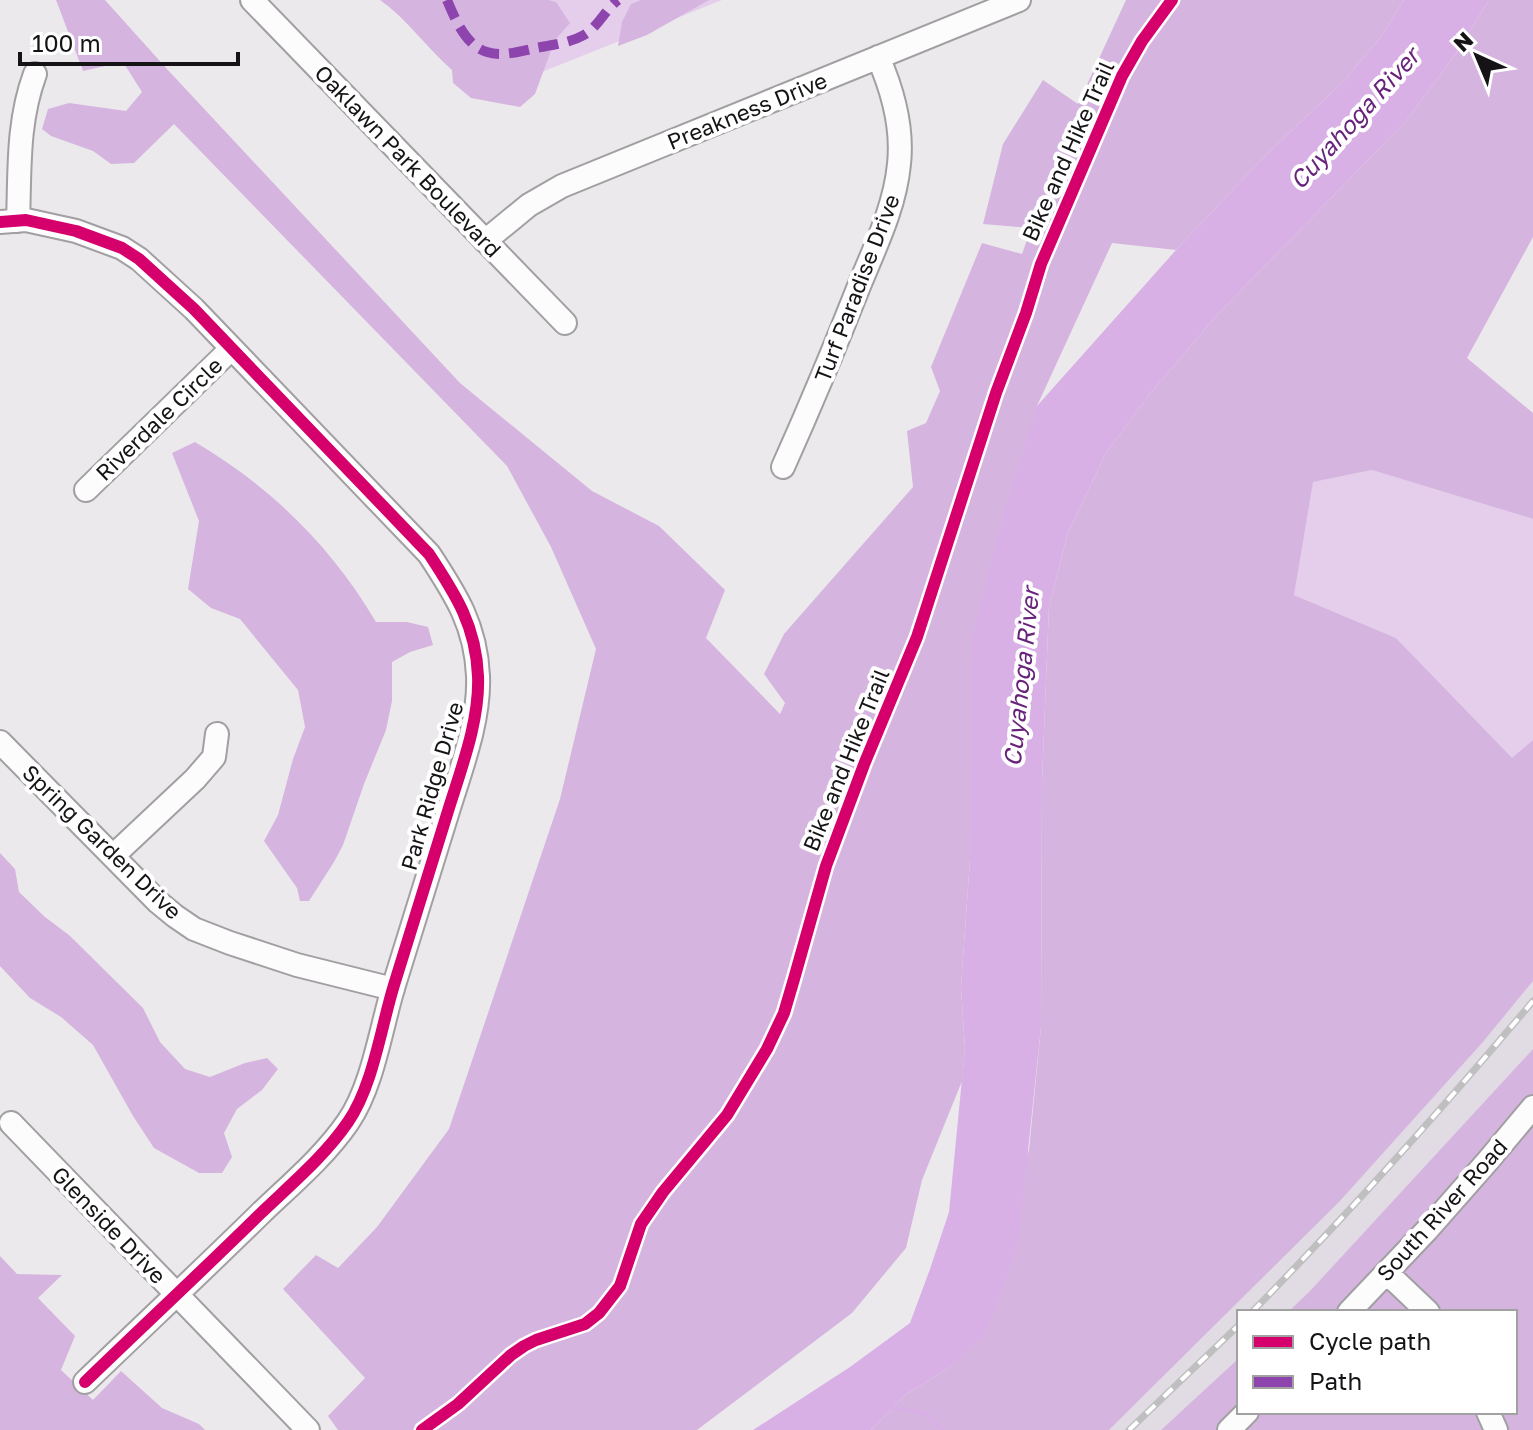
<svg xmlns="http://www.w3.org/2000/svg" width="1533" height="1430" font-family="'Golos Text',sans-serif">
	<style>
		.built { fill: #e1dbe4 }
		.green { fill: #e5cdec }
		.forest { fill: #d5b5df }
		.water { fill: #d9b0e5 }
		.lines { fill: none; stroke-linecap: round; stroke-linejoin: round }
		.stream { stroke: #d9b0e5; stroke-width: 4 }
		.minor-casing { stroke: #a19fa2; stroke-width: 26 }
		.minor { stroke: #fcfcfc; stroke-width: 22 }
		.rail-casing { stroke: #c0bfc0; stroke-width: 7 }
		.rail { stroke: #fff; stroke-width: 4; stroke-dasharray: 12; stroke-linecap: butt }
		.quiet { stroke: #8e44ad; stroke-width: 10; stroke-dasharray: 20 10; stroke-linecap: butt }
		.cycleway-casing { stroke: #fff; stroke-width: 17 }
		.cycleway { stroke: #d6006c; stroke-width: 12 }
		.labels { text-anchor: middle; stroke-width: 8; stroke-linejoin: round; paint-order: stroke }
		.street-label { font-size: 22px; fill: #151316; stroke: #fff }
		.water-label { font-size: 24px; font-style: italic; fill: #68247b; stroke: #fff }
	</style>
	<rect width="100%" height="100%" fill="#ece9ed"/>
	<!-- built -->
	<path class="built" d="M1533 981V1049L1309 1292 1288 1312H1239V1358L1161 1430H1109L1340 1201 1483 1042Z"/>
	<!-- green -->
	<path class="green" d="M387 0H722L482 96Z
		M1372 470 1533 519V740L1512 759 1396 638 1294 595 1312 482Z"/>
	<!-- forest -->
	<path class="forest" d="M56 0H105L167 69 460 383 592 491 659 526 725 590 706 638 780 714 785 703 764 674 784 634 913 487 907 431 926 423 940 391 931 367 982 243 1022 254 1031 228 983 224 1003 144 1043 80 1078 104 1126 0H1404L1383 34 1344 81 1267 154 1176 250 1112 243 1037 406 970 859 961 987 965 1048 962 1081 922 1180 906 1248 852 1313 697 1430H338L328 1416 365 1378 283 1289 316 1255 338 1268 377 1227 449 1129 560 799 596 649 551 547 507 466 174 124 134 163 111 164 93 151 51 136 42 129 48 109 69 103 126 111 142 92 123 62 83 71Z
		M380 0H548L556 2 570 23 555 40 535 94 520 107 471 98 453 83 452 70C427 48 407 19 380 0Z
		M641 0H709L647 35 618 46 622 22 631 4Z
		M1489 0H1533V237L1467 358 1533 413V519L1372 470 1313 482 1294 595 1396 638 1512 758 1533 740V981L1483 1042 1340 1201 1109 1430H871L905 1395 950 1367 1029 1150 1041 1027 1042 781 1049 606 1068 532 1106 453 1148 396 1217 315 1406 121 1457 52Z
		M195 442C270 486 332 547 376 622H407L428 627 433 645 410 652 392 662V701L386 730 364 784 343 845 334 862 309 901H300L297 888 264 841 278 815 293 759 305 727 298 690 240 619 211 608 188 589 199 521 172 453Z
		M0 853 15 869 19 892 45 917 69 935 143 1008 160 1042 185 1069 210 1077 245 1063 267 1058 278 1069 262 1090 237 1109 224 1133 232 1157 222 1173H199L154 1148 133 1116 93 1045 61 1017 30 998 0 966Z
		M1533 1049V1430H1161L1239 1358V1412H1515V1312H1288L1309 1292Z
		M0 1256 17 1274 62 1275 38 1298 75 1336 61 1370 93 1400 121 1371 162 1408 199 1424 205 1430H0Z"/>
	<!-- water -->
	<path class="water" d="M1404 0H1489L1457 52 1406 121 1217 315 1148 396 1106 453 1068 532 1049 606 1042 781 1041 1027 1018 1246 985 1335 950 1367 905 1395 871 1430H753L850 1367 910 1323 930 1269 949 1212 965 1048 961 987 970 859 972 637 1002 518 1037 406 1176 250 1267 154 1344 81 1383 34Z"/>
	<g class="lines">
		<!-- stream -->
		<path class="stream" d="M889 1407 928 1414 942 1430"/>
		<defs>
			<path id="minor" d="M252 0 565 323
				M18 221C20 170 17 123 35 74
				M0 222 26 220 76 231 122 248 139 259 194 309 429 554C456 595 476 626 478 676 480 720 461 769 448 811 430 869 412 927 394 985 381 1027 373 1086 348 1122 324 1157 290 1185 260 1214 202 1271 143 1326 85 1382
				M485 241 529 205 562 186 1019 0
				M783 467C810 407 835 347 859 286 875 247 895 207 899 164 903 127 893 91 878 57
				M86 490 231 349
				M0 742 158 902 175 916 194 929 230 943 297 965 393 989
				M113 856 195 779 214 757 217 734
				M11 1123 308 1430
				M1387 1273 1428 1312
				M1349 1312 1427 1230 1486 1163 1533 1107
				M1488 1412 1496 1430
				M1229 1430 1247 1412"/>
		</defs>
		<!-- minor casing -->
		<use href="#minor" class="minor-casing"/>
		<!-- minor -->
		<use href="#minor" class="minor"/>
		<defs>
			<path id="rail" d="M1252 1312C1350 1212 1443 1108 1533 1001
				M1129 1430 1239 1325"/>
		</defs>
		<!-- rail casing -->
		<use href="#rail" class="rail-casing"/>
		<!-- rail -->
		<use href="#rail" class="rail"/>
		<!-- quiet -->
		<path class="quiet" d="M447 0C455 19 466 46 487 52 502 57 522 51 536 48 552 45 570 43 584 35 598 27 605 10 618 0"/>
		<defs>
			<path id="cycleway" d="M0 222 26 220 76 231 122 248 139 259 194 309 429 554C456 595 476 626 478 676 480 720 461 769 448 811 430 869 412 927 394 985 381 1027 373 1086 348 1122 324 1157 290 1185 260 1214 202 1271 143 1326 85 1382
				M422 1430 458 1404 511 1355 524 1346 536 1340 585 1324 599 1313 620 1286 641 1224 663 1192 727 1115 767 1049 784 1013 794 979 826 866 865 762 917 637 996 393 1026 313 1041 264 1122 76 1142 41 1172 0"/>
		</defs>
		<!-- cycleway casing -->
		<use href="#cycleway" class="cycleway-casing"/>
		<!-- cycleway -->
		<use href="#cycleway" class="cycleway"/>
	</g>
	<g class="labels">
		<!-- street labels -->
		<g class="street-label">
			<text transform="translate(747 111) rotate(-22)" y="8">Preakness Drive</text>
			<text transform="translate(1068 151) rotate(-66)" y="8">Bike and Hike Trail</text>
			<text transform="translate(408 161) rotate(46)" y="8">Oaklawn Park Boulevard</text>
			<text transform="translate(857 288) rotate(-69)" y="8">Turf Paradise Drive</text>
			<text transform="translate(159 419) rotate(-44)" y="8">Riverdale Circle</text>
			<text transform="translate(846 760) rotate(-68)" y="8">Bike and Hike Trail</text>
			<text transform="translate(432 786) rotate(-74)" y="8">Park Ridge Drive</text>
			<text transform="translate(102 842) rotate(44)" y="8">Spring Garden Drive</text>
			<text transform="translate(1442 1210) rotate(-48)" y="8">South River Road</text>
			<text transform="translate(109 1225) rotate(46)" y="8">Glenside Drive</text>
		</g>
		<!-- water labels -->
		<g class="water-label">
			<text transform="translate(1355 119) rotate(-48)" y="8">Cuyahoga River</text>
			<text transform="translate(1022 677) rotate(-84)" y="8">Cuyahoga River</text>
		</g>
	</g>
	<!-- legend -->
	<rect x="1237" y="1310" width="280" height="104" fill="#ffffff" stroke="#a1a1a2" stroke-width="2"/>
	<rect x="1253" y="1336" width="40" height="12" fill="#d6006c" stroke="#a1a1a2" stroke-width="2"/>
	<text x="1309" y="1350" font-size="24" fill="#151316">Cycle path</text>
	<rect x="1253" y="1376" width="40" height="12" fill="#8e44ad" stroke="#a1a1a2" stroke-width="2"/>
	<text x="1309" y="1390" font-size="24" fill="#151316">Path</text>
	<!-- north arrow -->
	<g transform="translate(1477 56) rotate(316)" stroke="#ffffff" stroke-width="6" paint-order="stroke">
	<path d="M0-6L14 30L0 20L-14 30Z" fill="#151316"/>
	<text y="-12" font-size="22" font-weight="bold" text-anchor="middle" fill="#151316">N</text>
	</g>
	<!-- scale -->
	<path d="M20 52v12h218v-12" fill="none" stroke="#151316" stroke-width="4"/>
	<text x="32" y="52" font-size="24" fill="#151316" stroke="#ffffff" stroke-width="6" paint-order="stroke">100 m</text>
</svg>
